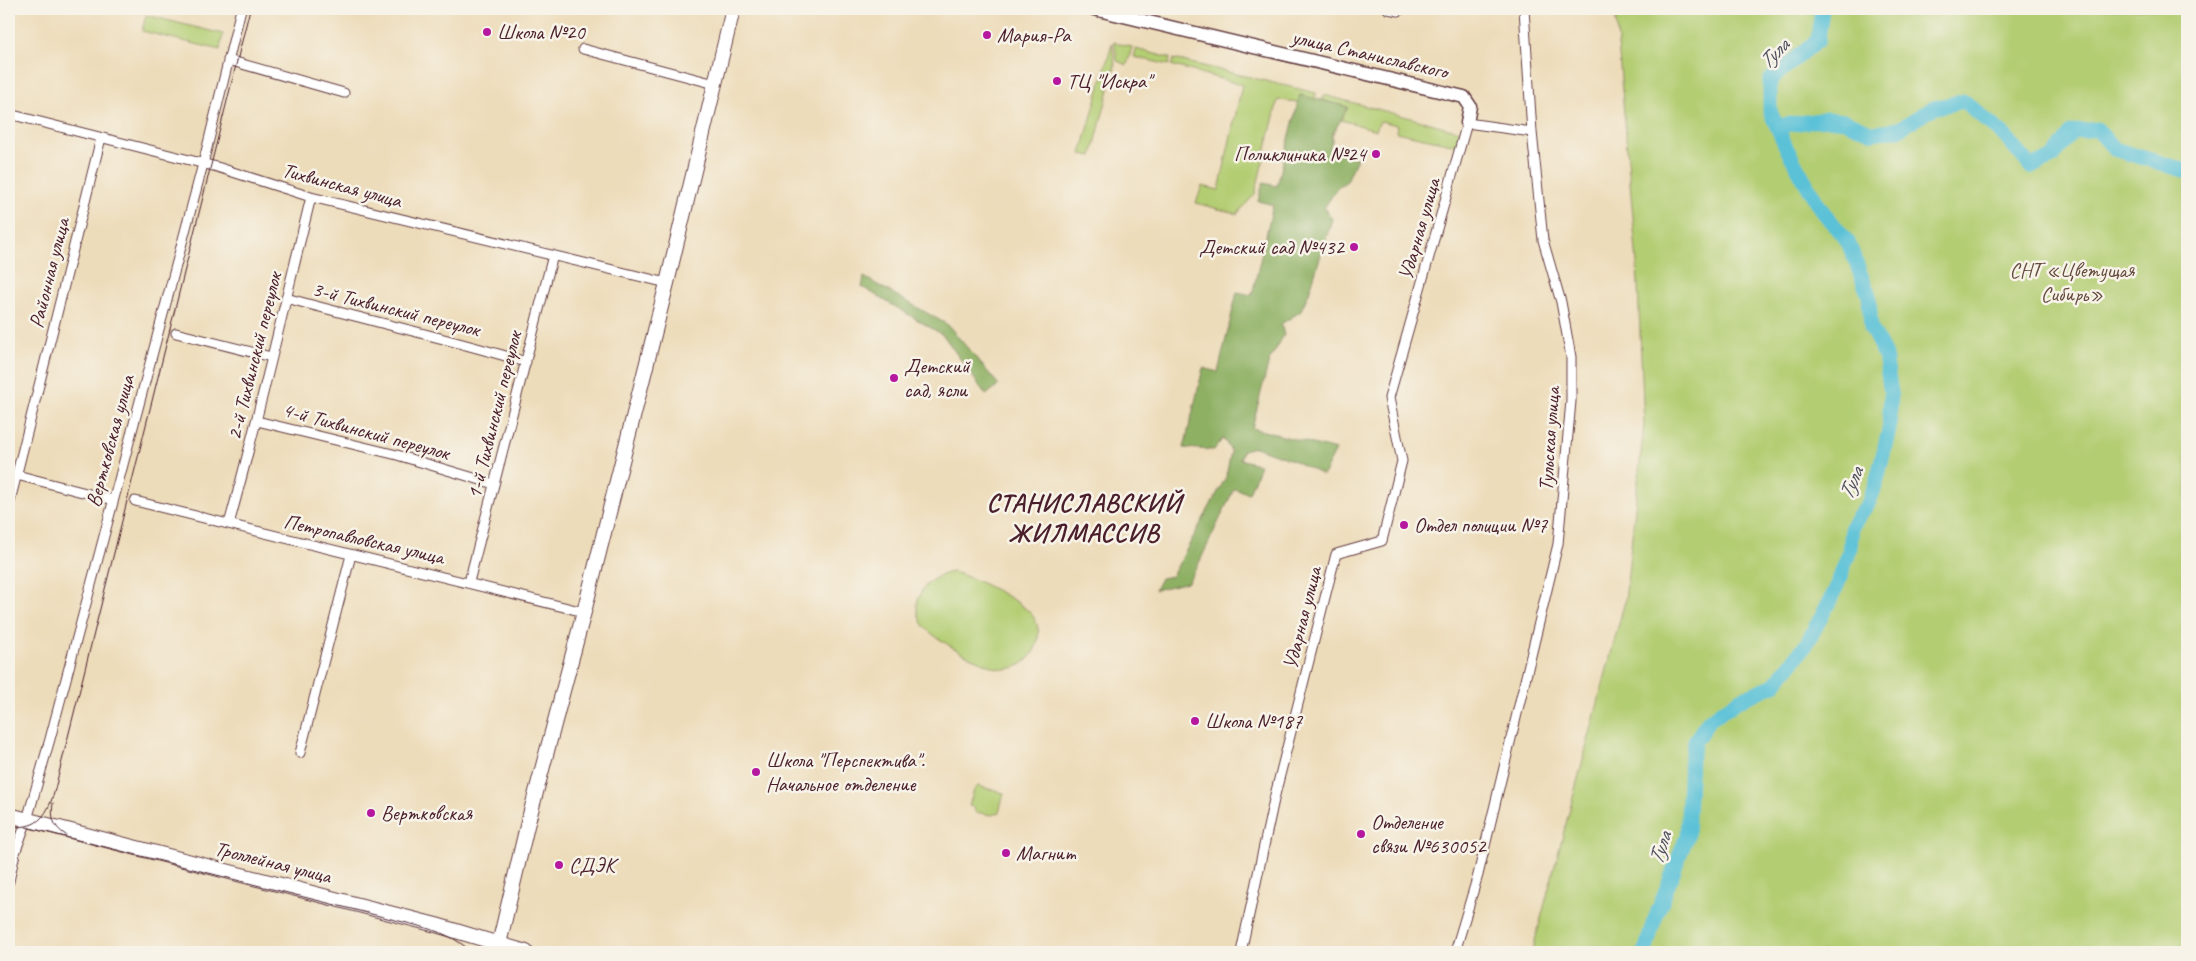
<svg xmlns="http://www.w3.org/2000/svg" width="2196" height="961" font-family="Caveat,sans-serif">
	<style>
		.green { fill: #b3cd72; stroke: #7e764e }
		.forest { fill: #8eb064; stroke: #6c6848 }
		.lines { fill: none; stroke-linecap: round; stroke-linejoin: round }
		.river { stroke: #5ac1d7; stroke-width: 15 }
		.street-casing { stroke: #623b40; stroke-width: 11 }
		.secondary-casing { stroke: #623b40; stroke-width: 15 }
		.primary-casing { stroke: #623b40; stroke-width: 16 }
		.street { stroke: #fff; stroke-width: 9 }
		.secondary { stroke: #fff; stroke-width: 12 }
		.primary { stroke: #fff; stroke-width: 14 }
		.tram { stroke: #4a1f2b; stroke-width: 1 }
		.poi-dot { fill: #b5179e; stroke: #f7f3e8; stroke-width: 2 }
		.labels { text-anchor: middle; stroke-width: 5; stroke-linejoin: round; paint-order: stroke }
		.poi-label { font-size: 21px; fill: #4a1f2b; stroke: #f7f3e8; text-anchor: start }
		.street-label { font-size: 21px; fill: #4a1f2b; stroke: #f7f3e8 }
		.park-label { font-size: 21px; fill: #644a3d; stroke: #f7f3e8 }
		.water-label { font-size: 22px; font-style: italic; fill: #4f505f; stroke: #f7f3e8 }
		.district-label { font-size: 26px; font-weight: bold; letter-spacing: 1px; fill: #4a1f2b; stroke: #f7f3e8 }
	</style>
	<rect width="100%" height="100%" fill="#f7f3e8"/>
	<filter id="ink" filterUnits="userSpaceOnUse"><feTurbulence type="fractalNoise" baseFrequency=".02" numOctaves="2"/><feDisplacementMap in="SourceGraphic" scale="10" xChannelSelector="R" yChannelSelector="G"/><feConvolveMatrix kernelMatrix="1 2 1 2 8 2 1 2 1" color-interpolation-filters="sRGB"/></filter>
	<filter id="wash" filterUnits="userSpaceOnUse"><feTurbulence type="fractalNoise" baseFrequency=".0096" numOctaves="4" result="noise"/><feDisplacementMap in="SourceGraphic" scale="20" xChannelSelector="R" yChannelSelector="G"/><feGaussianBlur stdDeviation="1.12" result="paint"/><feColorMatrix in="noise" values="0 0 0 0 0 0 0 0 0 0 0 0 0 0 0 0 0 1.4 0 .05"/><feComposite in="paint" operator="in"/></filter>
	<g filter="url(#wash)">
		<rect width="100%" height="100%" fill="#eddcba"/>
		<!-- green -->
		<path class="green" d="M1615 9H2187V952H1532L1625 601 1644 425 1637 264Z
			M146 15 223 34 220 50 142 31Z
			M1114 42 1132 47 1127 65 1117 61Z
			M1112 43 1115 66 1092 156 1081 154Z
			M1136 49 1170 58 1169 65 1134 57Z
			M1174 59 1316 93 1315 99 1300 95 1298 102 1278 100 1255 194 1237 214 1196 203 1202 186 1219 190 1242 85 1171 65Z
			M1324 95 1460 131 1456 145 1396 132 1397 125 1380 121 1376 130 1341 120 1348 107 1322 100Z
			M952 572C969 575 1022 601 1032 615 1049 637 1030 671 1002 669 987 668 931 638 923 625 907 599 926 577 952 572Z
			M978 786 1004 793 999 812 992 815 975 812 974 807 969 806 974 790Z"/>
		<!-- forest -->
		<path class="forest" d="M1300 95 1348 107 1331 137H1333L1329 151 1357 158 1347 181 1338 187 1324 208 1332 219 1309 293 1300 312 1281 324 1284 335 1269 361 1252 428 1336 450 1323 475 1292 460 1255 447 1243 450 1240 459 1260 465 1249 493 1234 489 1199 563 1188 582 1155 590 1161 578 1172 576 1226 477 1231 451 1223 438 1214 450 1184 448 1203 368 1218 372 1237 292 1252 295 1273 205 1258 201 1263 183 1277 186Z
			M864 277 948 325 999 385 986 395 943 335 862 287Z"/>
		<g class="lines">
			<!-- river -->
			<path class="river" d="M1777 126 1827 119 1845 121 1873 133 1899 129 1933 108 1964 101 2007 138 2031 167 2053 157 2072 132 2097 129 2114 149 2187 171
				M1645 952 1653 924 1687 836 1691 760 1695 741 1709 720 1739 700 1774 685 1806 645 1835 591 1850 550 1852 526 1869 502 1876 484 1889 430 1891 393 1885 355 1871 328 1869 296 1848 242 1820 208 1787 149 1770 111V80L1818 40 1822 9"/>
		</g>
	</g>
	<g filter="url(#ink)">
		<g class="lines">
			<defs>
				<path id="street" d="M1388 9 1399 11
					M583 49 715 84
					M228 60 344 93
					M9 114 217 167 311 197 667 283
					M286 298C366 320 447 338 526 362
					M176 333 271 357
					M257 421 397 455 494 484
					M9 473 113 500
					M135 501 584 612
					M9 505 101 138
					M229 524C259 416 284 306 311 197
					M469 582 553 255
					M300 753 351 555
					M9 881 15 853 27 820 50 739 203 164 241 9
					M1241 952 1275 795 1336 554 1382 541 1402 461 1389 398 1467 123 1532 132
					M1455 952 1478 875 1558 544 1571 401V357L1561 302 1543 240 1532 132 1524 9"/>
				<path id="secondary" d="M1094 9 1464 97 1470 106 1467 123"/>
				<path id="primary" d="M9 815 436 925 526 952
					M499 944 527 826 584 612 667 283 733 9"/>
			</defs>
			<!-- street casing -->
			<use href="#street" class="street-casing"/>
			<!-- secondary casing -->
			<use href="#secondary" class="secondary-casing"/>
			<!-- primary casing -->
			<use href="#primary" class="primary-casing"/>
			<!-- street -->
			<use href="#street" class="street"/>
			<!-- secondary -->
			<use href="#secondary" class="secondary"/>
			<!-- primary -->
			<use href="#primary" class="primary"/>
			<!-- tram -->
			<path class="tram" d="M53 803C51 817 53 827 66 835
				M9 826C36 830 46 818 54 793L250 9
				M26 827 419 926C438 931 458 938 471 952"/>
		</g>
	</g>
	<!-- markers -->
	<g class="poi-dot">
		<circle cx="487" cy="32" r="5"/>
		<circle cx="987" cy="35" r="5"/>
		<circle cx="1057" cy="81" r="5"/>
		<circle cx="1376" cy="154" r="5"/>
		<circle cx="1354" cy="247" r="5"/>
		<circle cx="894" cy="378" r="5"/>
		<circle cx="1404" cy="525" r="5"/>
		<circle cx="1195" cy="721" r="5"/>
		<circle cx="756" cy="772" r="5"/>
		<circle cx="371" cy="813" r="5"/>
		<circle cx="1361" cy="834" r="5"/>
		<circle cx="1006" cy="853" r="5"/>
		<circle cx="559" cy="865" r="5"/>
	</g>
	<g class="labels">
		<!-- poi labels -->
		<g class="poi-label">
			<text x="497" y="39">Школа №20</text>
			<text x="997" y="42">Мария-Ра</text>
			<text x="1067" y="88">ТЦ "Искра"</text>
			<text x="1366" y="161" text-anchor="end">Поликлиника №24</text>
			<text x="1344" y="254" text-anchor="end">Детский сад №432</text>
			<text x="904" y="373">Детский<tspan x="904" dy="24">сад, ясли</tspan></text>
			<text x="1414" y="532">Отдел полиции №7</text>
			<text x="1205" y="728">Школа №187</text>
			<text x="766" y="767">Школа "Перспектива".<tspan x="766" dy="24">Начальное отделение</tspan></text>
			<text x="381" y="820">Вертковская</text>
			<text x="1371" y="829">Отделение<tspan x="1371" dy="24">связи №630052</tspan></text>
			<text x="1016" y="860">Магнит</text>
			<text x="569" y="872">СДЭК</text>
		</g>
		<!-- street labels -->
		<g class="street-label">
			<text transform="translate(1370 54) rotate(13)" y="7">улица Станиславского</text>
			<text transform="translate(342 185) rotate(15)" y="7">Тихвинская улица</text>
			<text transform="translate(1419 229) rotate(-74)" y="7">Ударная улица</text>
			<text transform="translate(49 273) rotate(-76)" y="7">Районная улица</text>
			<text transform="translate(396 309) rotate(14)" y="7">3-й Тихвинский переулок</text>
			<text transform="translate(254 356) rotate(-76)" y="7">2-й Тихвинский переулок</text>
			<text transform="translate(494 415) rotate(-76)" y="7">1-й Тихвинский переулок</text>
			<text transform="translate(366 431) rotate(15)" y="7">4-й Тихвинский переулок</text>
			<text transform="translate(1549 439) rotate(-86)" y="7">Тульская улица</text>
			<text transform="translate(110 441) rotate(-75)" y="7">Вертковская улица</text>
			<text transform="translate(364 539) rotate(13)" y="7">Петропавловская улица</text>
			<text transform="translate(1302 618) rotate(-76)" y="7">Ударная улица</text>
			<text transform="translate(273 862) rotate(14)" y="7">Троллейная улица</text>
		</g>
		<!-- park labels -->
		<g class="park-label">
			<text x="2072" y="277">СНТ «Цветущая<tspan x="2072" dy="24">Сибирь»</tspan></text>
		</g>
		<!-- water labels -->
		<g class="water-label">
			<text transform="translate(1773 53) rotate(-45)" y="8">Тула</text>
			<text transform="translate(1850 483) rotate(-67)" y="8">Тула</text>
			<text transform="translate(1659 848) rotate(-72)" y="8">Тула</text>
		</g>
		<!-- district labels -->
		<g class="district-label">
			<text x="1084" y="511">СТАНИСЛАВСКИЙ<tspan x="1084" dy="30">ЖИЛМАССИВ</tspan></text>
		</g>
	</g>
	<!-- margin -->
	<rect width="2196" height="961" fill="none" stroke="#f7f3e8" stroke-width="30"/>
</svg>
